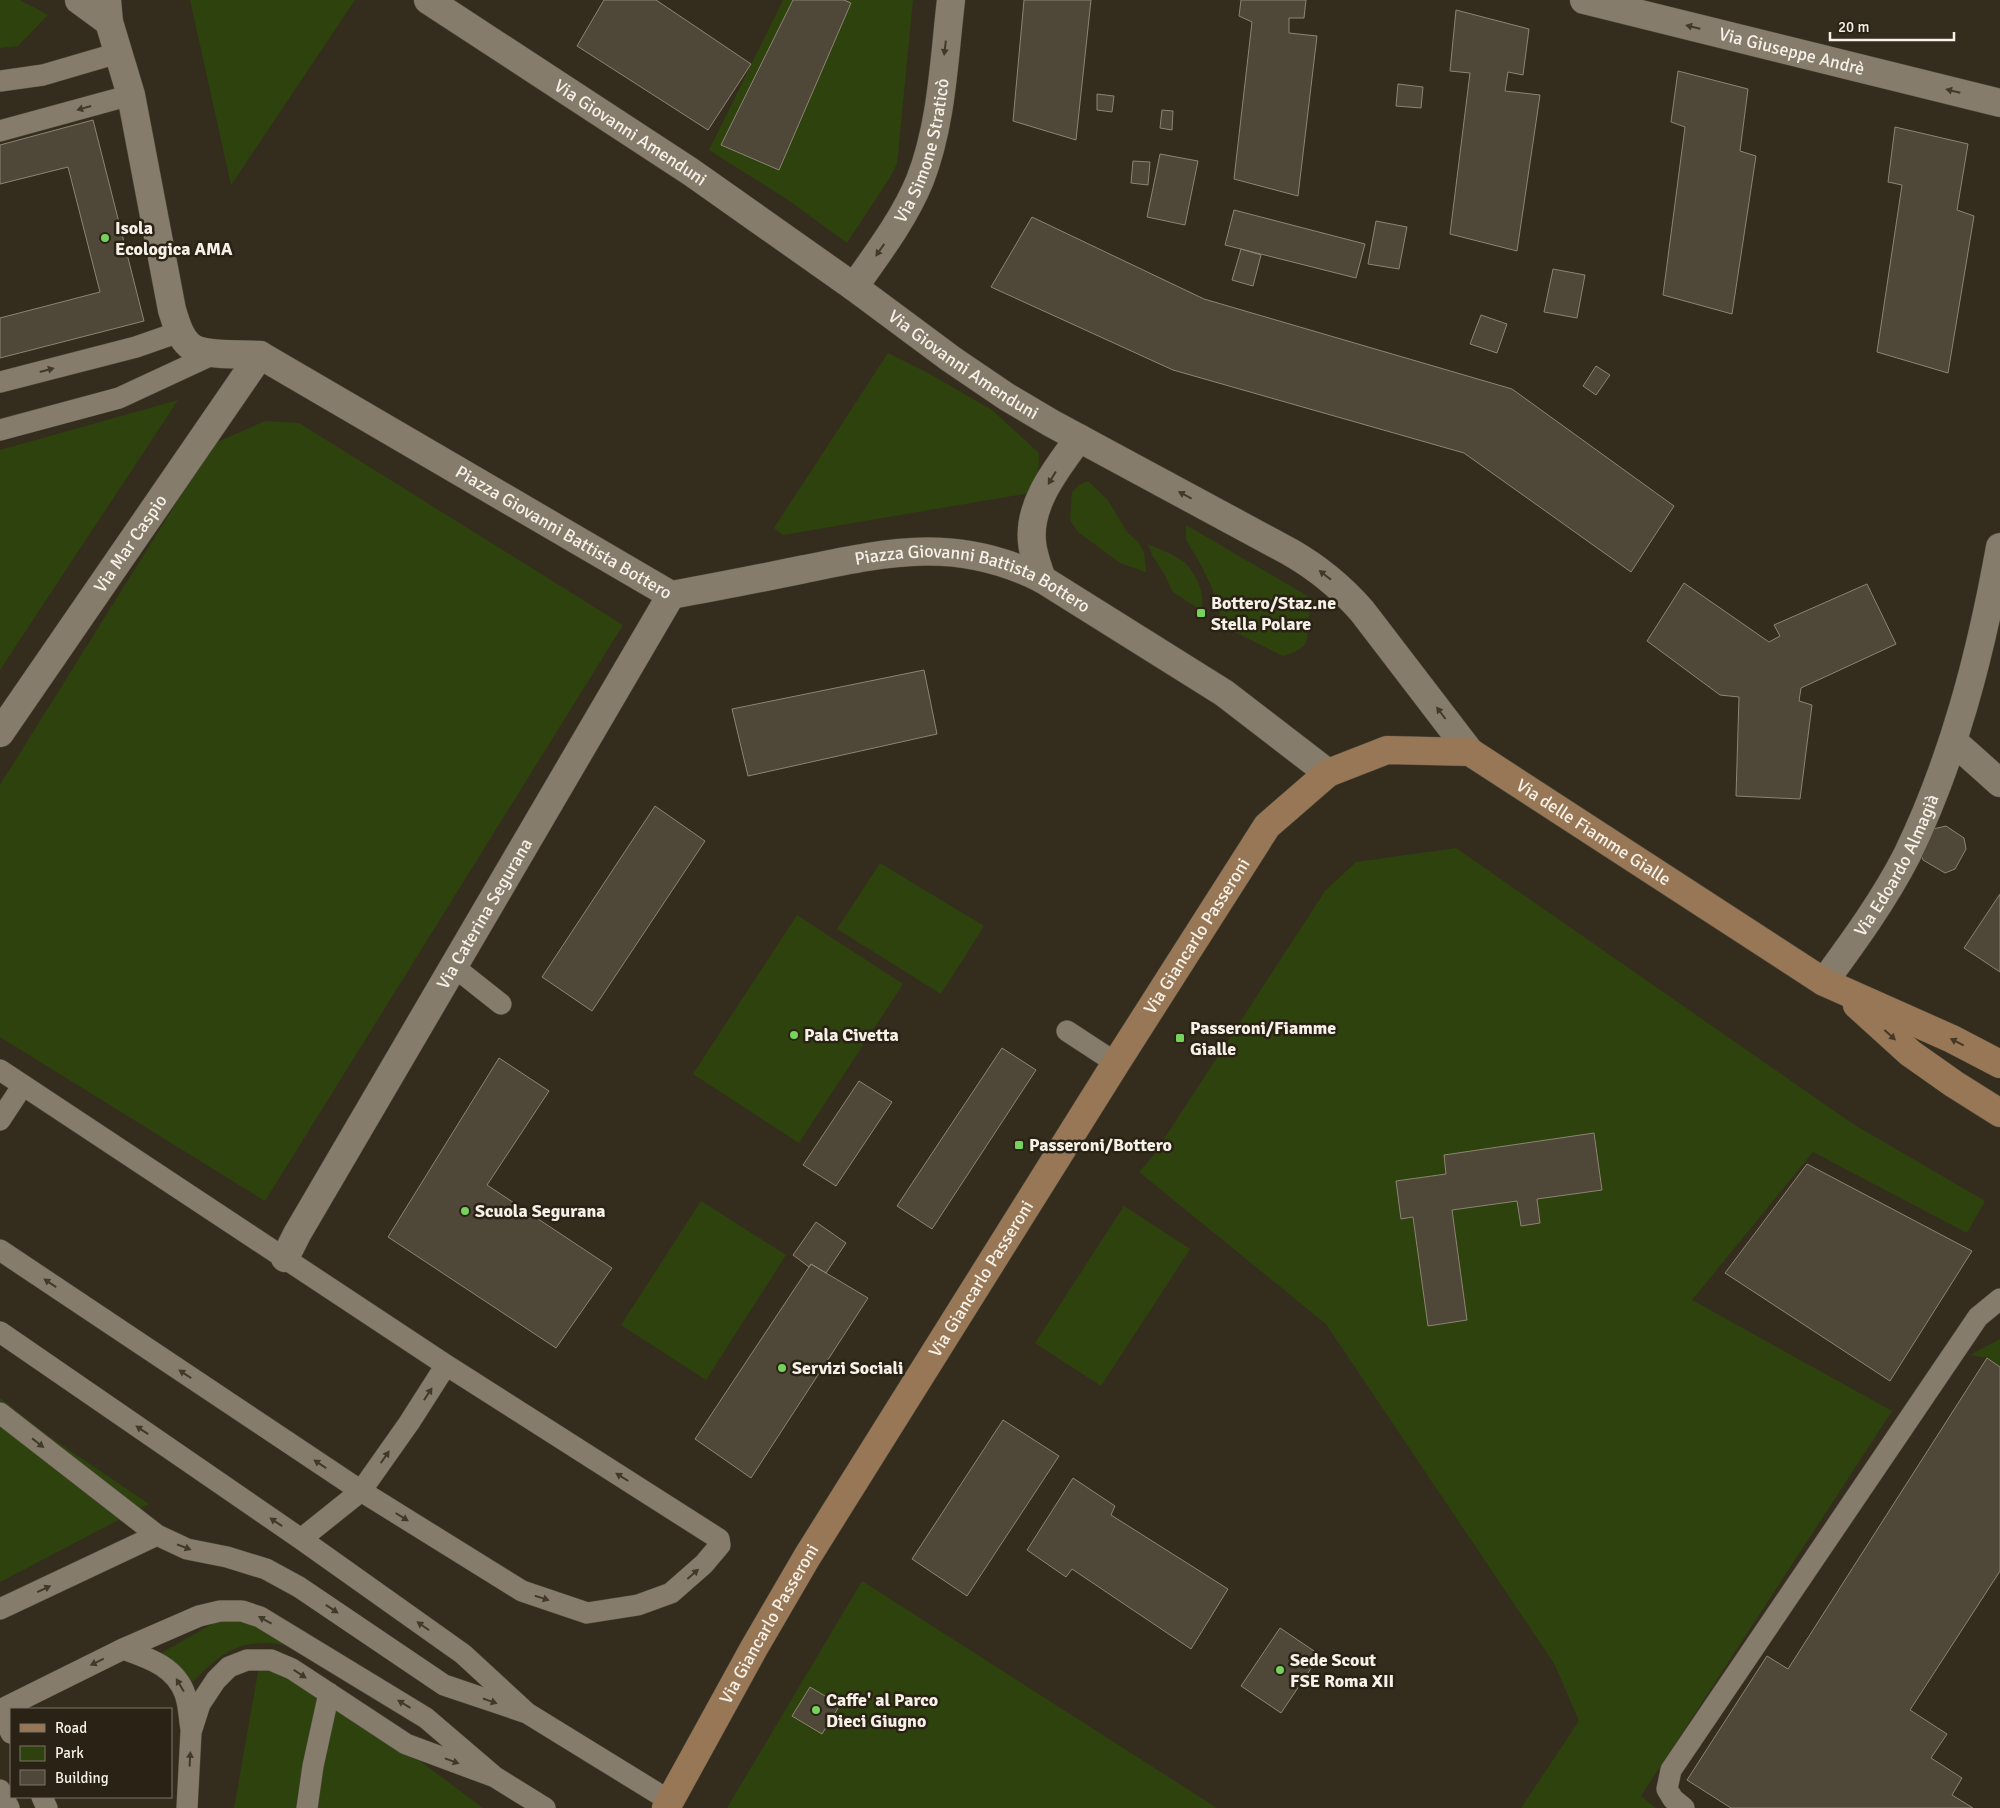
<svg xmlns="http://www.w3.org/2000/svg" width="2000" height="1808" font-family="Signika,sans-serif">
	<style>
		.green { fill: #2e420d }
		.building { fill: #4f4738; stroke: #8d8473 }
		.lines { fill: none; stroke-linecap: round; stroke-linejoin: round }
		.lane-casing { stroke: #504a3d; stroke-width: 22 }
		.street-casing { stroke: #504a3d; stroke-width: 29 }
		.secondary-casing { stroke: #504a3d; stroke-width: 29 }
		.lane { stroke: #857c6b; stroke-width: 21 }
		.street { stroke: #857c6b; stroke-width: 28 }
		.secondary { stroke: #977756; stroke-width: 28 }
		.oneway { fill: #41392a }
		.oneway2 { fill: #453825 }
		.poi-dot { fill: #76d25a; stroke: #2a2315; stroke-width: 2 }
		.labels { text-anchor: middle; stroke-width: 5; stroke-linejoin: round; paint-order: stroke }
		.street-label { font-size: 18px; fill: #f6f1e8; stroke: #2a2315 }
		.poi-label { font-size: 18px; font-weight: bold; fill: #f6f1e8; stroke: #2a2315; text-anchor: start }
	</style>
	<rect width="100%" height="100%" fill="#342d1e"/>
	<!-- green -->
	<path class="green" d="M0 0H20L48 15 18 46 0 48Z
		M190 0H355L231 185Z
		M783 0H913L897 164 889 179 847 243 788 200 709 150Z
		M888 353 928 373 992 410 1039 453 1038 480 1029 493 783 535 774 528Z
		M178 400 0 670V450Z
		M265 421 299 423 623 625 265 1201 0 1037V785L213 444Z
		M1088 481 1108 500 1127 532 1138 542 1144 552 1146 572 1120 563 1078 532 1070 520 1072 492 1079 485Z
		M1186 525 1316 601C1314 604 1311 608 1310 612 1303 636 1318 646 1283 656L1229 629 1220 616 1212 588 1200 563 1186 540Z
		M1148 544C1159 549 1171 553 1181 560 1193 567 1208 596 1200 610L1172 591 1165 575 1152 555Z
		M1456 848 1853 1124 1985 1201 1967 1233 1813 1152 1692 1300 1892 1411 1641 1796 1656 1808H1521L1579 1721 1555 1665 1326 1324 1139 1172 1153 1156 1325 891 1356 862Z
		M880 863 984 926 941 994 837 929Z
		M797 915 903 984 799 1143 693 1074Z
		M701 1201 786 1255 706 1380 621 1325Z
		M1124 1206 1190 1249 1101 1386 1035 1343Z
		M2000 1339V1367L1987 1358 1970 1355Z
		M0 1398 50 1437 149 1504 0 1582Z
		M862 1581 1217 1808H727Z
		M219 1620H244L291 1646C282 1645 270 1642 261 1643 229 1644 210 1664 190 1685L156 1656Z
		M261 1655 329 1693 483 1808H234Z"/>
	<!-- building -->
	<path class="building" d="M604 0H656L751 64 708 130 577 46Z
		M793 0H844L851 3 779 170 721 145Z
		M1024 0H1091L1076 140 1013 121Z
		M1241 0H1306L1304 18H1289V33L1317 36 1298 196 1234 179 1252 22 1239 16Z
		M1456 10 1529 29 1523 75 1508 72 1505 91 1540 95 1517 251 1450 234 1470 73 1450 71Z
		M1678 71 1748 89 1740 151 1756 156 1732 314 1663 295 1685 127 1671 122Z
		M1398 84 1423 87 1421 108 1396 106Z
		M1097 94 1114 96 1112 112 1097 110Z
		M1162 110 1173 111 1172 130 1160 128Z
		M93 120 144 321 0 358V318L100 292 68 167 0 184V145Z
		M1895 127 1968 144 1957 210 1974 216 1948 373 1877 352 1902 185 1888 182Z
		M1160 154 1198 161 1185 225 1147 217Z
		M1133 161 1150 162 1148 185 1131 183Z
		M1234 210 1365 244 1356 278 1225 245Z
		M1032 217 1204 299 1512 389 1674 506 1631 572 1464 453 1173 370 991 287Z
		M1376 221 1407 227 1399 269 1368 264Z
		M1241 249 1261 255 1253 286 1232 280Z
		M1553 269 1585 275 1577 318 1544 312Z
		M1481 315 1507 324 1497 353 1470 344Z
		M1596 366 1610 375 1596 395 1583 386Z
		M1684 583 1769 642 1780 636 1774 625 1867 584 1896 644 1801 688 1799 701 1812 705 1800 799 1736 796 1739 697 1720 695 1647 641Z
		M924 670 937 734 748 776 732 709Z
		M655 806 705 841 592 1011 542 977Z
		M1946 826 1964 838 1966 849 1955 869 1945 873 1923 860 1920 853 1933 829Z
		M2000 894V972L1964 948Z
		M1002 1048 1036 1070 932 1229 897 1206Z
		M499 1058 549 1091 487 1185 612 1268 556 1348 388 1237Z
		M859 1081 892 1102 836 1186 803 1165Z
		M1594 1133 1602 1190 1537 1199 1540 1223 1521 1226 1517 1201 1452 1210 1467 1320 1428 1326 1413 1217 1401 1219 1396 1181 1446 1174 1444 1155Z
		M1807 1164 1972 1251 1890 1381 1725 1273Z
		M816 1222 846 1243 826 1273 811 1264 809 1267 793 1255Z
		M811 1264 868 1298 751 1478 695 1439Z
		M1987 1358 2000 1367V1571L1910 1710 1947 1734 1931 1758 1962 1778 1952 1795 1973 1808H1731L1687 1780 1767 1656 1788 1669Z
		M1003 1420 1059 1456 967 1596 912 1559Z
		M1073 1478 1115 1506 1111 1515 1228 1589 1191 1649 1072 1569 1066 1577 1027 1550Z
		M1280 1628 1320 1655 1281 1713 1241 1686Z
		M810 1687 840 1705 822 1734 792 1716Z"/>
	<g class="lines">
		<defs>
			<path id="lane" d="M0 81 43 75 118 53
				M0 131 131 95
				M0 382 136 347 179 332
				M0 430 119 398 216 353
				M453 966 501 1004
				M1067 1031 1116 1063
				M0 1070 446 1365 719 1539 720 1545 704 1564 671 1593 638 1605 587 1613 522 1591 361 1491 0 1250
				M0 1120 23 1085
				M0 1332 301 1539 463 1654 527 1713 444 1685 299 1587 266 1569 227 1557 187 1549 157 1535 0 1413
				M301 1539 361 1491 409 1423 446 1365
				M0 1609 157 1535
				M123 1649C148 1658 175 1666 185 1694 189 1705 189 1718 191 1729
				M0 1710 123 1649 199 1616 220 1611H242L260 1617 426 1718 495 1777 406 1744 292 1669 271 1660H247L229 1667 216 1680 200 1704 191 1732 187 1808
				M0 1710 11 1733
				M527 1713 670 1801
				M495 1777 545 1808
				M0 1790 9 1808
				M42 1797 47 1808
				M307 1808 313 1766 329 1693
				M1684 1808 1673 1799 1667 1789 1671 1770 1978 1317 2000 1299"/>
			<g id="street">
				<path d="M79 0 109 22"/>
				<path id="s1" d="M107 0 109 22 131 95 172 310C176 322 180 340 193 348 206 356 244 354 260 355L671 595C716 587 761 578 805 569 892 551 959 537 1042 579L1224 693 1328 773"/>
				<path id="s2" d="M428 0 691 172 854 287 951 359 1007 397 1051 423 1290 552C1318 568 1341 587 1362 611L1470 752"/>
				<path id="s3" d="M1584 0 2000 103"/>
				<path id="s4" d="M854 287C878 253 904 219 920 180 942 124 944 59 951 0"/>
				<path d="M1042 579C1038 567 1033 555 1032 542 1028 503 1058 467 1079 438"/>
				<path id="s5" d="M0 733 260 355"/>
				<path d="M1953 741 2000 783"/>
				<path id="s6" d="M1824 982C1854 941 1884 900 1907 855 1954 758 1981 653 2000 547"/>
				<path id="s7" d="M285 1258 297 1234 671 595"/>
			</g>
			<g id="secondary">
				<path d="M1857 1005 1910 1053 1954 1084 2000 1113"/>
				<path id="s8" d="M666 1808 754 1648 807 1557 1116 1063 1267 826 1328 773 1387 750 1470 752 1824 982 1952 1039 2000 1064"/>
			</g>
		</defs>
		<!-- lane casing -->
		<use href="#lane" class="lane-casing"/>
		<!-- street casing -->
		<use href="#street" class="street-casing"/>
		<!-- secondary casing -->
		<use href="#secondary" class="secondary-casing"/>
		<!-- lane -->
		<use href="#lane" class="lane"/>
		<!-- street -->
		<use href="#street" class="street"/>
		<!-- secondary -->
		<use href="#secondary" class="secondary"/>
	</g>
	<!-- one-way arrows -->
	<defs><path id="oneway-solid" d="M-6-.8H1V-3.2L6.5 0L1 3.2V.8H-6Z" transform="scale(1.25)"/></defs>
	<g class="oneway">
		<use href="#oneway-solid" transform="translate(1693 27) rotate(-166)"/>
		<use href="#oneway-solid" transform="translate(945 48) rotate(97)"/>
		<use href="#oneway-solid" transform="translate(1953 91) rotate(-166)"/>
		<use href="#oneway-solid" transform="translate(84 108) rotate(164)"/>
		<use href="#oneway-solid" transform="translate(880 250) rotate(125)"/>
		<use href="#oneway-solid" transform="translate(47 370) rotate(-15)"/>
		<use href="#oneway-solid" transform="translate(1052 478) rotate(121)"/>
		<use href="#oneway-solid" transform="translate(1185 495) rotate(-152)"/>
		<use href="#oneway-solid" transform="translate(1325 575) rotate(-142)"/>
		<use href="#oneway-solid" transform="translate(1441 713) rotate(-127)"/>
		<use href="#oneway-solid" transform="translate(50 1283) rotate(-146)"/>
		<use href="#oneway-solid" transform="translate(185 1374) rotate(-146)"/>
		<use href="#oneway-solid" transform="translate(428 1394) rotate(-57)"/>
		<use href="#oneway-solid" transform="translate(142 1430) rotate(-146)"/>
		<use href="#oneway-solid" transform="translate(38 1443) rotate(38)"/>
		<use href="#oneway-solid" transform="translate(385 1457) rotate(-55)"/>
		<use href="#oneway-solid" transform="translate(320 1464) rotate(-146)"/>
		<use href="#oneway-solid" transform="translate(622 1477) rotate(-148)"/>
		<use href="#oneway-solid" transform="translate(402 1517) rotate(32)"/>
		<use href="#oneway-solid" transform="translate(276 1522) rotate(-146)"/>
		<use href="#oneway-solid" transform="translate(184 1547) rotate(21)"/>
		<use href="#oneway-solid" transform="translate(693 1574) rotate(-41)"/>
		<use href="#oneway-solid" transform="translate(44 1589) rotate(-25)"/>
		<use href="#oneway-solid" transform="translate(542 1598) rotate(18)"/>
		<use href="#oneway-solid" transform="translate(332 1609) rotate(34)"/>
		<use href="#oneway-solid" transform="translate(265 1620) rotate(-151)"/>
		<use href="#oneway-solid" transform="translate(423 1626) rotate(-145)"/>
		<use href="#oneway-solid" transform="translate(97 1662) rotate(154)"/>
		<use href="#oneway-solid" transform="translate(300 1674) rotate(33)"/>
		<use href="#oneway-solid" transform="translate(180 1685) rotate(-121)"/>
		<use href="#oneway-solid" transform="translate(490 1701) rotate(19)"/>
		<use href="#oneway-solid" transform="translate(404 1704) rotate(-149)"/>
		<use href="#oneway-solid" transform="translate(190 1759) rotate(-87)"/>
		<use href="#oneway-solid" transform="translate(452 1761) rotate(20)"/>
	</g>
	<g class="oneway2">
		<use href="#oneway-solid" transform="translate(1890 1035) rotate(42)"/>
		<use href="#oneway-solid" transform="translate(1957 1042) rotate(-153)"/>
	</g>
	<!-- markers -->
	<g class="poi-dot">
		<circle cx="105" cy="238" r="5"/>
		<rect x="1196" y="608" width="10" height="10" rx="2.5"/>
		<circle cx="794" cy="1035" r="5"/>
		<rect x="1175" y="1033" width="10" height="10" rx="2.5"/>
		<rect x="1014" y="1140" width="10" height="10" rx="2.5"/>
		<circle cx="465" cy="1211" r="5"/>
		<circle cx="782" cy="1368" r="5"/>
		<circle cx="1280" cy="1670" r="5"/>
		<circle cx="816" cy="1710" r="5"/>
	</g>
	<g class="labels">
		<!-- street labels -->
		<g class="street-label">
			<text dy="6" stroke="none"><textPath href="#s3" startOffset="214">Via Giuseppe Andrè</textPath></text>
			<text dy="6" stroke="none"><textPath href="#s2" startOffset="242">Via Giovanni Amenduni</textPath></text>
			<text dy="6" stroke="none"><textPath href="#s4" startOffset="155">Via Simone Straticò</textPath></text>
			<text dy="6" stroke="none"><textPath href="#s2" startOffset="648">Via Giovanni Amenduni</textPath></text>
			<text dy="6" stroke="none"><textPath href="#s1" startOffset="781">Piazza Giovanni Battista Bottero</textPath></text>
			<text dy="6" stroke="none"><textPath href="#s5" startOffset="230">Via Mar Caspio</textPath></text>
			<text dy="6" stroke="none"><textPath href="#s1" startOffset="1216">Piazza Giovanni Battista Bottero</textPath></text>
			<text dy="6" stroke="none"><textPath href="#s8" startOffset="1526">Via delle Fiamme Gialle</textPath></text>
			<text dy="6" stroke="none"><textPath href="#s6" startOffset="138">Via Edoardo Almagià</textPath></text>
			<text dy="6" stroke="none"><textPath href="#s7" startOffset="398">Via Caterina Segurana</textPath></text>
			<text dy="6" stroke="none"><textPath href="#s8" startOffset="1021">Via Giancarlo Passeroni</textPath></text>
			<text dy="6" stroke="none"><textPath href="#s8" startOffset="616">Via Giancarlo Passeroni</textPath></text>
			<text dy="6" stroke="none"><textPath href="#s8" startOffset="211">Via Giancarlo Passeroni</textPath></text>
		</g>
		<!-- poi labels -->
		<g class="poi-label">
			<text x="115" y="234">Isola<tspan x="115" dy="21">Ecologica AMA</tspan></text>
			<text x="1211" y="609">Bottero/Staz.ne<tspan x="1211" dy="21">Stella Polare</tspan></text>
			<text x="1190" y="1034">Passeroni/Fiamme<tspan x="1190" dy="21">Gialle</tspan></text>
			<text x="804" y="1041">Pala Civetta</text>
			<text x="1029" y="1151">Passeroni/Bottero</text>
			<text x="475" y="1217">Scuola Segurana</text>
			<text x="792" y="1374">Servizi Sociali</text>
			<text x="1290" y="1666">Sede Scout<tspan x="1290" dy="21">FSE Roma XII</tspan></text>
			<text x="826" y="1706">Caffe' al Parco<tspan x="826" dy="21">Dieci Giugno</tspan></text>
		</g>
	</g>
	<!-- legend -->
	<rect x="10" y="1708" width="162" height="90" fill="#2a2315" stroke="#7c7569"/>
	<rect x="20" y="1724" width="25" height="8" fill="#977756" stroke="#7c7569"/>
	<text x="55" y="1733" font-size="15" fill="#f6f1e8">Road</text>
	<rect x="20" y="1746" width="25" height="15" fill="#2e420d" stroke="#7c7569"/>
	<text x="55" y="1758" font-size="15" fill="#f6f1e8">Park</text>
	<rect x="20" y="1770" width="25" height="15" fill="#4f4738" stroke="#7c7569"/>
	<text x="55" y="1783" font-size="15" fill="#f6f1e8">Building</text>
	<!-- scale -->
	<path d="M1830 32v8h124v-8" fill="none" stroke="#f6f1e8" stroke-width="2.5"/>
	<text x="1838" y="32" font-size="15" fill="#f6f1e8" stroke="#2a2315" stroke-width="4" paint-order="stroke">20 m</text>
</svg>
